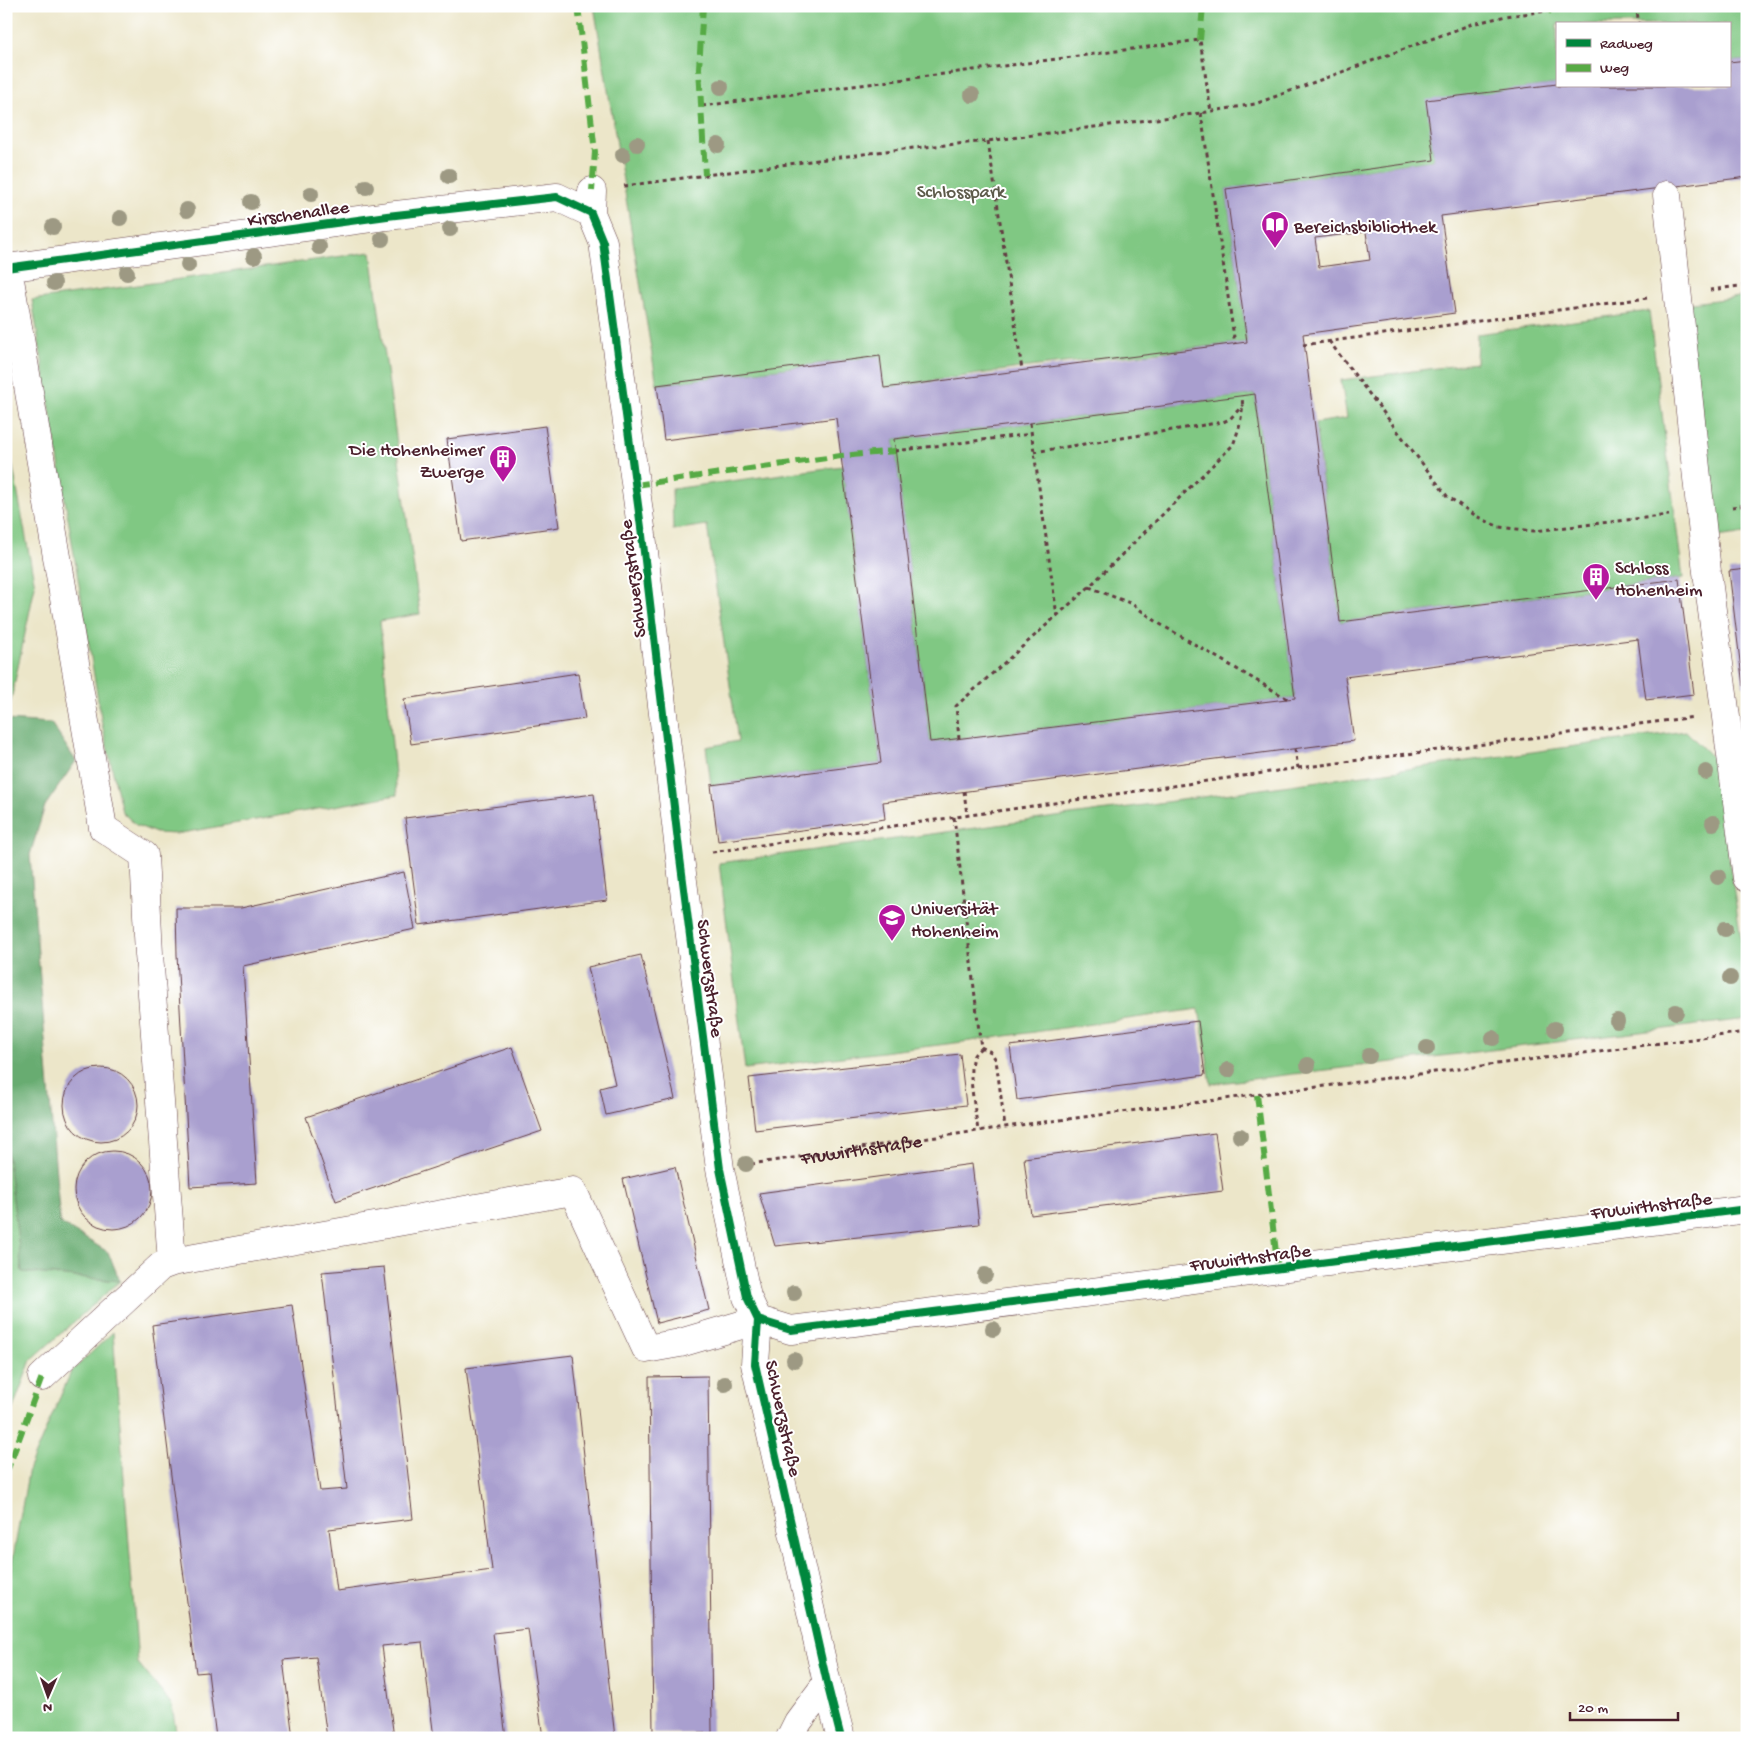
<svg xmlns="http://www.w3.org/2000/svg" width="1753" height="1744" font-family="'Gochi Hand',sans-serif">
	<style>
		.green { fill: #80c883; stroke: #657457 }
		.forest { fill: #68ac71; stroke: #59664e }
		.building { fill: #a99fcf; fill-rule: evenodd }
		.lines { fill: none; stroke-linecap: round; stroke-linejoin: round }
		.minor-casing { stroke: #623d43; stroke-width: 29 }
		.path { stroke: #623d43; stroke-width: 3; stroke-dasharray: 4 4; stroke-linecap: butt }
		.minor { stroke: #fff; stroke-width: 28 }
		.quiet { stroke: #57aa44; stroke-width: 6; stroke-dasharray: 12 6; stroke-linecap: butt }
		.cycleway-casing { stroke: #fff; stroke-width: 11 }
		.cycleway { stroke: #00873e; stroke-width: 8 }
		.tree { fill: #9d9983 }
		.labels { text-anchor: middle; stroke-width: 4; stroke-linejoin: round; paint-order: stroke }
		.park-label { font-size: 19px; fill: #5d5a4a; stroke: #fff }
		.street-label { font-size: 19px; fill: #4a1f2b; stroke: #fff }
		.poi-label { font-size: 19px; fill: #4a1f2b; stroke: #fff; text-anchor: start }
	</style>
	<rect width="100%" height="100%" fill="#fff"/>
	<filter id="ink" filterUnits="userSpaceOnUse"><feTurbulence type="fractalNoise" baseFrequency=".02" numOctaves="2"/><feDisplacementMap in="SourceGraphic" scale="10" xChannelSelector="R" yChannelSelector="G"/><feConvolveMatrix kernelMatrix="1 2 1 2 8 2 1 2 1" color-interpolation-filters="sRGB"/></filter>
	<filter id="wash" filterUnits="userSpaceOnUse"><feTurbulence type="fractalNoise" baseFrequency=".0096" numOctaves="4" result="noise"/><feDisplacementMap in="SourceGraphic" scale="20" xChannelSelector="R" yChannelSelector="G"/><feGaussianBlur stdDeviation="1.12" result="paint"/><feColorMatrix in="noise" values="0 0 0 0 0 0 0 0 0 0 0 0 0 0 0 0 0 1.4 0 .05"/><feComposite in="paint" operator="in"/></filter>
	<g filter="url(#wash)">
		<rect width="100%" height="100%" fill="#ece6c9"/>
		<!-- green -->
		<path class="green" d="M594 6H1747V60L1729 62V24H1557V84L1427 101 1434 160 1226 189 1247 342 1020 368 884 388 879 356 657 385Z
			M371 252 420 614 380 621 397 795 176 834 156 833 136 825 122 812 102 724 32 300Z
			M1747 296V533L1709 538 1684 304Z
			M1649 311 1683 578 1340 622 1315 423 1347 418 1341 380 1476 363 1477 334Z
			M1255 394 1295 698 930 742 894 439 1030 423Z
			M6 430 35 586 6 724Z
			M842 466 881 763 711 785 706 747 738 741 707 525 673 530 672 489Z
			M1686 731 1714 759 1747 978V1019L1211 1084 1199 1009 963 1042 745 1069 719 863Z
			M6 1144 23 1272 120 1281 31 1360 6 1427Z
			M113 1332 138 1663 172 1705 177 1738H6V1597L29 1468 71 1372Z"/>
		<!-- forest -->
		<path class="forest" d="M7 720 51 723 76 761 45 806 30 855 60 1223 108 1252 120 1281 22 1272 6 1144Z"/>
		<g id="blocks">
			<!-- building -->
			<path class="building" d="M1747 60V177L1441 216 1455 313 1303 334 1340 622 1679 579 1694 694 1646 700 1638 639 1345 677 1354 741 883 802 885 819 718 841 711 785 881 763 836 418 664 440 657 385 880 356 884 388 1247 342 1226 189 1434 160 1426 100 1557 84V86H1729V62ZM1366 232 1370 260 1319 267 1315 238ZM1255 394 1295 698 930 742 894 439 1030 423Z
				M545 426 559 527 461 541 447 439Z
				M1747 569V686H1743L1729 571Z
				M578 673 585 719 411 744 404 699Z
				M594 794 607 900 419 925 405 818Z
				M404 872 415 929 243 966 257 1183 190 1187 177 955 176 908H241Z
				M641 955 675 1099 606 1115 600 1088 615 1084 588 967Z
				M1198 1021 1205 1075 1017 1100 1010 1046Z
				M512 1047 542 1131 336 1201 306 1117Z
				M960 1054 966 1105 755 1130 749 1078Z
				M64 1105a37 37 0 1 1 74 0a37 37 0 1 1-74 0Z
				M1215 1133 1223 1191 1031 1215 1024 1158Z
				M74 1190a39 39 0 1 1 78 0a39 39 0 1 1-78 0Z
				M972 1164 979 1224 775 1246 759 1193Z
				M675 1167 709 1310 657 1323 623 1179Z
				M384 1267 413 1519 329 1529 337 1591 492 1570 466 1368 573 1355 615 1738H543L528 1629 493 1633 506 1738H434L422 1642 382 1646 394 1738H327L316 1657 283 1660 293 1738H216L208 1672 196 1673 152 1325 292 1305 320 1491 347 1489 322 1272Z
				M708 1376 712 1733 653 1734 649 1377Z"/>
		</g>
	</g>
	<g filter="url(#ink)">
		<use href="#blocks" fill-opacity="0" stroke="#623d43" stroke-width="1"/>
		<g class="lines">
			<defs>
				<path id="minor" d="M592 191 591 213 603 242 642 535 680 858 720 1169 747 1297 758 1320 755 1364 827 1683 841 1738
					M1667 195 1707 572 1747 878
					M6 268 387 216 557 197 591 213
					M8 268 103 828 144 855 149 954 172 1262
					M758 1320 791 1330 1747 1209
					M42 1377 161 1266 172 1262 573 1191 646 1349 680 1343 758 1320
					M790 1738 798 1722 827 1683"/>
			</defs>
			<!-- minor casing -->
			<use href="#minor" class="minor-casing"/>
			<!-- path -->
			<g class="path">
				<path d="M1636 6 1639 24"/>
				<path d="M702 106 1200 40 1211 112"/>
				<path d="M1201 113 1235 344"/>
				<path d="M988 141 1022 370"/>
				<path d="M624 186 893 150 988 141 1201 113 1255 104 1472 24 1506 16 1589 6"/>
				<path d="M1710 290 1747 285"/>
				<path d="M1329 341 1447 496 1476 516 1499 527 1534 531 1669 515"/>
				<path d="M1303 345 1647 298"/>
				<path d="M1030 423 1057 616"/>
				<path d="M895 451 1031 434"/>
				<path d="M1034 452 1223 422 1230 419 1243 405"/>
				<path d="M1732 507 1747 505"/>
				<path d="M1089 587 1132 604 1160 624 1288 699"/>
				<path d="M959 739 956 706 1089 587 1233 445C1239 429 1244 413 1242 396"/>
				<path d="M1295 749 1298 768"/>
				<path d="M964 791 967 815"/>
				<path d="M954 817 981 1048C976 1052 973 1055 972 1061 968 1076 976 1114 978 1131"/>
				<path d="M712 852 1298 768 1694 717"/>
				<path d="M981 1047 991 1052 996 1060 1005 1127"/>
				<path id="s1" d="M751 1164 1005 1127 1747 1032"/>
			</g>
			<!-- minor -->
			<use href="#minor" class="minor"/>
			<!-- quiet -->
			<path class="quiet" d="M578 6 595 152 592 191
				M703 6 699 68 705 175
				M1543 6 1552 12
				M1200 40 1203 6
				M636 485 841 456 895 451
				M1257 1095 1278 1269
				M6 1474 42 1377"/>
			<defs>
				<path id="cycleway" d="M6 268 387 216 557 197 591 213 603 242 642 535 680 858 720 1169 747 1297 758 1320 755 1364 827 1683 841 1738
					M758 1320 791 1330 1747 1209"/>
			</defs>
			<!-- cycleway casing -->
			<use href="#cycleway" class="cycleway-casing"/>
			<!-- cycleway -->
			<use href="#cycleway" class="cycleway"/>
		</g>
		<!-- trees -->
		<g class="tree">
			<circle cx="721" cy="87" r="8"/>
			<circle cx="972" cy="95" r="8"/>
			<circle cx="637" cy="144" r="8"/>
			<circle cx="718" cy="145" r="8"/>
			<circle cx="623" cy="155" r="8"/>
			<circle cx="449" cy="176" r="8"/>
			<circle cx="366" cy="187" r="8"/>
			<circle cx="311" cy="194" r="8"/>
			<circle cx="251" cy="202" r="8"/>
			<circle cx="187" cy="210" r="8"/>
			<circle cx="120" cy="218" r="8"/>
			<circle cx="53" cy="227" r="8"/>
			<circle cx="450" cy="229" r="8"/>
			<circle cx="382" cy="239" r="8"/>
			<circle cx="319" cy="247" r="8"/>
			<circle cx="254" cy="256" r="8"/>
			<circle cx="188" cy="265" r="8"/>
			<circle cx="127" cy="273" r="8"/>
			<circle cx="54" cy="283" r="8"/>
			<circle cx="1706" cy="772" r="8"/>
			<circle cx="1713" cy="823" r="8"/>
			<circle cx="1718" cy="877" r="8"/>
			<circle cx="1725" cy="929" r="8"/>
			<circle cx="1730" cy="978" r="8"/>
			<circle cx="1676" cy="1012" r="8"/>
			<circle cx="1617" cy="1021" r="8"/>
			<circle cx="1555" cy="1029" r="8"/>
			<circle cx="1493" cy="1038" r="8"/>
			<circle cx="1427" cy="1048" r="8"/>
			<circle cx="1369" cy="1056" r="8"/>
			<circle cx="1308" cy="1065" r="8"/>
			<circle cx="1228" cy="1070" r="8"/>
			<circle cx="1240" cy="1136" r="8"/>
			<circle cx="746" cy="1164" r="8"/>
			<circle cx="985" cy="1275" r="8"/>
			<circle cx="794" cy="1293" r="8"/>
			<circle cx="993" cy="1329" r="8"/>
			<circle cx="794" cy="1360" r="8"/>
			<circle cx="725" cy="1384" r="8"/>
		</g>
	</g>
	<!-- icons -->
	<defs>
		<symbol id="library-pin" viewBox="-11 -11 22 30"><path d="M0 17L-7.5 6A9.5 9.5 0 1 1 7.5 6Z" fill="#b5179e" stroke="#fff"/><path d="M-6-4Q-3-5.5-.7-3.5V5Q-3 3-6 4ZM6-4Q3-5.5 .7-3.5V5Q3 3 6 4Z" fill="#fff"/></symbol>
		<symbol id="building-pin" viewBox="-11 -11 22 30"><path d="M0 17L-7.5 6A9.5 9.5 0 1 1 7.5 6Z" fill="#b5179e" stroke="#fff"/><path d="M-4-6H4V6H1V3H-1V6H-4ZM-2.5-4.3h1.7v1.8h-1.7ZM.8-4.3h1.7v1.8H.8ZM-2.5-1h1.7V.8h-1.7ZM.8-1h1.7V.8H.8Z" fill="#fff"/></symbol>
		<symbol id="university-pin" viewBox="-11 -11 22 30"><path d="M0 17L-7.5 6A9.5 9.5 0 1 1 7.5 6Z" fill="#b5179e" stroke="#fff"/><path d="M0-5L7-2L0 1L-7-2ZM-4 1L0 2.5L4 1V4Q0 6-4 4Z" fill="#fff"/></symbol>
	</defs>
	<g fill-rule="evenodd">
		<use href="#library-pin" x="1259" y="209" width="32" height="43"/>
		<use href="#building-pin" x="487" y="443" width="32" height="43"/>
		<use href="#building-pin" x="1580" y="561" width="32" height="43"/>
		<use href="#university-pin" x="876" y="902" width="32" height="43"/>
	</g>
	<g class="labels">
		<!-- park labels -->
		<g class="park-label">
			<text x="961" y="197">Schlosspark</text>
		</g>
		<!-- street labels -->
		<g class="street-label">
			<text transform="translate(298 212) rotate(-8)" y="7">Kirschenallee</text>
			<text transform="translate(631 579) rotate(-97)" y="7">Schwerzstraße</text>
			<text transform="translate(712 978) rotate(83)" y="7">Schwerzstraße</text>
			<text dy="7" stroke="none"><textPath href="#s1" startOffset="111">Fruwirthstraße</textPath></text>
			<text transform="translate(1651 1204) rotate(-7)" y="7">Fruwirthstraße</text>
			<text transform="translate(1250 1256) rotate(-7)" y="7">Fruwirthstraße</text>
			<text transform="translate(785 1418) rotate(78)" y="7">Schwerzstraße</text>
		</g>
		<!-- poi labels -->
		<g class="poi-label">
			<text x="1294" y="232">Bereichsbibliothek</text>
			<text x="484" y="455" text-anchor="end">Die Hohenheimer<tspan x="484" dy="22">Zwerge</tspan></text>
			<text x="1615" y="573">Schloss<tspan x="1615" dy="22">Hohenheim</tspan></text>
			<text x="911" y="914">Universität<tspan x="911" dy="22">Hohenheim</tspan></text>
		</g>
	</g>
	<!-- margin -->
	<rect width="1753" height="1744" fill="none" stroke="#fff" stroke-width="25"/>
	<!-- legend -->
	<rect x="1556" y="22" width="175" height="65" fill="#ffffff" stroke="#b7a5aa"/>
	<rect x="1566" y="39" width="25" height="8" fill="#00873e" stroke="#b7a5aa"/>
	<text x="1600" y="48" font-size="15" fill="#4a1f2b">Radweg</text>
	<rect x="1566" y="64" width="25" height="8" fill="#57aa44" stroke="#b7a5aa"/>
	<text x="1600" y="72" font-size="15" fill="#4a1f2b">Weg</text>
	<!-- north arrow -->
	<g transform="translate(48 1696) rotate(182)" stroke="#ffffff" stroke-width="4" paint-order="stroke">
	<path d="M0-4L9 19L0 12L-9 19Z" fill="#4a1f2b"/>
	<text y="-8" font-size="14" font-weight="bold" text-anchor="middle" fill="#4a1f2b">N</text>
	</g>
	<!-- scale -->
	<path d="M1570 1712v8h108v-8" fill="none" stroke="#4a1f2b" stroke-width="2.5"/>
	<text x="1578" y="1712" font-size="15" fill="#4a1f2b" stroke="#ffffff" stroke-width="4" paint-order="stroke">20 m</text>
</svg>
